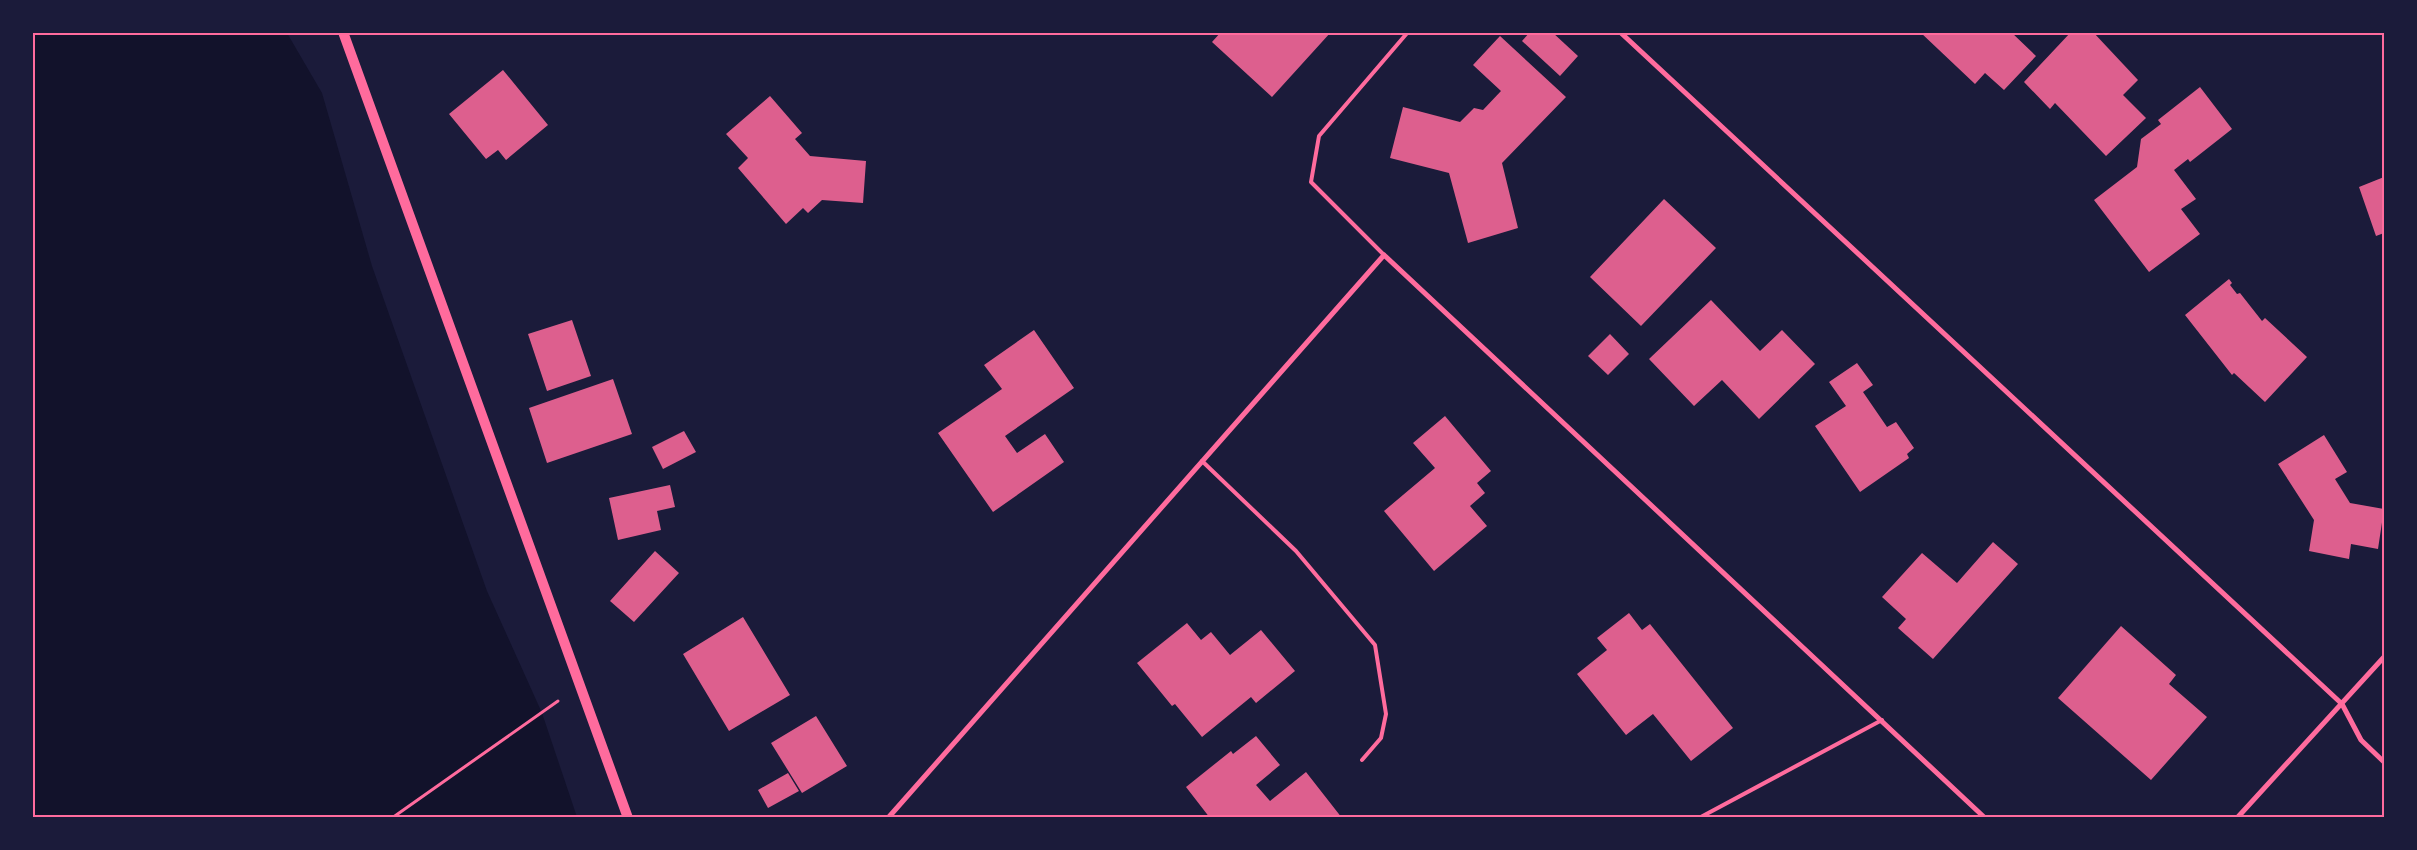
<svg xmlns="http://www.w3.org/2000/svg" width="2417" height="850" font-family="Poppins,sans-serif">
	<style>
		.water { fill: #12122b }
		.building { fill: #dd5f8e }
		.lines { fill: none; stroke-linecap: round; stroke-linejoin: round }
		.path { stroke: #ff6b9d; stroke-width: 3 }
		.service { stroke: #ff6b9d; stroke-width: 4 }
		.minor { stroke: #ff6b9d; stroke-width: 5 }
		.secondary { stroke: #ff6b9d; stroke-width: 10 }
		.neatline { fill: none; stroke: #ff6b9d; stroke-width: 2 }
	</style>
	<rect width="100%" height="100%" fill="#1b1b3a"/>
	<!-- water -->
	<path class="water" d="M32 33H287L322 93 372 266 487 591 542 713 577 817H33Z"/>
	<!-- building -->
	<path class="building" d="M1221 32H1331L1272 97 1212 42Z
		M1530 32H1552L1578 56 1560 76 1522 41Z
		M1920 32H2011L2036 56 2004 90 1985 73 1975 84Z
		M2071 32H2093L2138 80 2123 95 2146 118 2106 156 2055 103 2050 109 2024 82Z
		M1500 36 1566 97 1502 163 1518 228 1468 243 1449 173 1390 158 1403 107 1460 122 1474 108 1483 110 1501 91 1473 65Z
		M503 70 548 125 506 160 498 150 486 159 449 114Z
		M2200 87 2232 129 2190 162 2188 159 2174 170 2196 199 2181 209 2200 234 2149 272 2094 200 2137 167 2141 139 2161 124 2158 120Z
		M770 96 802 133 795 139 810 156 866 161 863 203 822 200 808 213 803 208 786 224 738 168 748 158 726 134Z
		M2384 177V233L2376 236 2359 187Z
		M1664 199 1716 248 1641 326 1590 277Z
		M2229 279 2232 283 2230 285 2237 294 2240 293 2262 321 2265 318 2307 357 2265 402 2234 373 2232 375 2185 315Z
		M1711 300 1760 351 1782 330 1815 364 1759 419 1722 380 1694 406 1649 359Z
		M572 320 591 376 547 391 528 334Z
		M1034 330 1074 388 1005 436 1017 453 1045 434 1064 462 993 512 938 433 1002 389 984 365Z
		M1610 334 1629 354 1608 375 1588 356Z
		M1857 363 1873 385 1863 392 1887 427 1896 422 1914 448 1907 454 1909 458 1860 492 1815 426 1846 406 1829 382Z
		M613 379 632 434 547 463 529 408Z
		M1445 416 1491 471 1477 483 1485 493 1470 506 1487 526 1434 571 1384 511 1435 468 1413 443Z
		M684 431 696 452 663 469 652 447Z
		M2324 435 2347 472 2335 479 2350 503 2384 509 2378 549 2351 544 2349 559 2309 551 2314 520 2278 464Z
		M670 485 675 507 657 511 661 530 618 540 609 498Z
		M1993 542 2018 564 1933 659 1898 628 1906 619 1882 597 1922 553 1957 583Z
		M655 551 679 573 634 622 610 601Z
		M1629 613 1642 630 1650 624 1733 728 1691 761 1653 714 1626 735 1577 674 1607 650 1597 638Z
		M743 617 790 695 729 731 683 654Z
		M1187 623 1201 640 1211 632 1230 655 1261 630 1295 671 1256 703 1251 697 1202 737 1175 704 1172 706 1137 663Z
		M2121 626 2176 675 2169 684 2207 717 2151 780 2058 698Z
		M816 716 847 766 802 793 771 743Z
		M1256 736 1280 765 1256 785 1270 801 1306 772 1342 818H1210L1186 787 1231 751 1233 754Z
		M788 773 799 791 768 808 758 790Z"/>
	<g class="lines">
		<!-- path -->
		<path class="path" d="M392 818 558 701"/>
		<!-- service -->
		<path class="service" d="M1384 255 1311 182 1319 136 1408 32
			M1202 461 1296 551 1375 645 1386 714 1381 738 1362 760
			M1699 818 1882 720"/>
		<!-- minor -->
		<path class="minor" d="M1620 32 2342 704 2361 740 2384 762
			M888 818 1384 255 1985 818
			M2237 818 2384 657"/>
		<!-- secondary -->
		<path class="secondary" d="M343 32 628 818"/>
	</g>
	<!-- border -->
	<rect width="2417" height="850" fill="none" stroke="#1b1b3a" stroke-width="68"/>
	<rect x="34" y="34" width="2349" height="782" class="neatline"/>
</svg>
